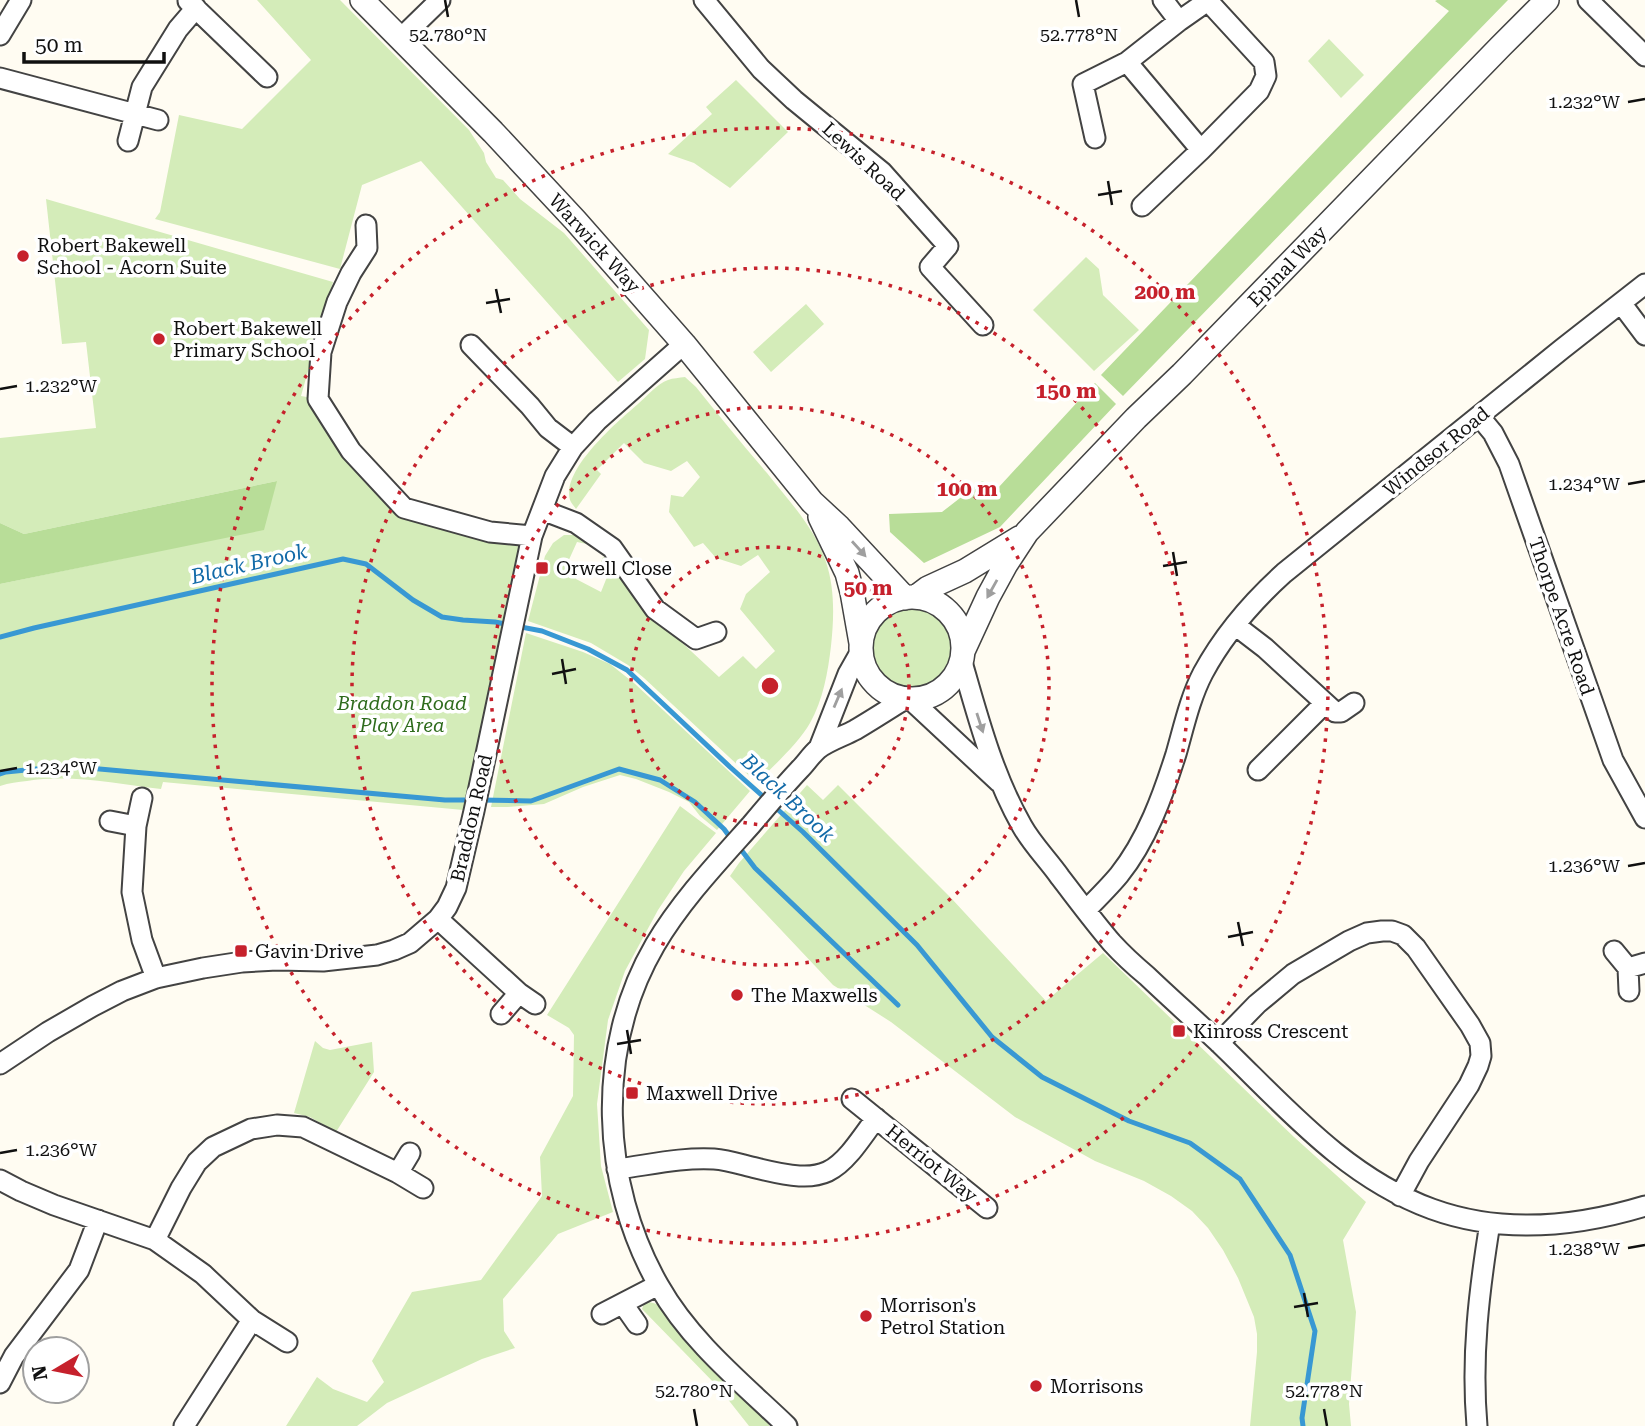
<svg xmlns="http://www.w3.org/2000/svg" width="1645" height="1426" font-family="'Roboto Serif',serif">
	<style>
		.green { fill: #d4ecb9 }
		.forest { fill: #b8dd98 }
		.lines { fill: none; stroke-linecap: round; stroke-linejoin: round }
		.stream { stroke: #3898d3; stroke-width: 5 }
		.minor-casing { stroke: #434343; stroke-width: 23 }
		.tertiary-casing { stroke: #434343; stroke-width: 26 }
		.minor { stroke: #fff; stroke-width: 19 }
		.tertiary { stroke: #fff; stroke-width: 23 }
		.oneway { fill: #9f9f9f }
		.ticks { fill: none; stroke: #101010; stroke-width: 2.5 }
		.ring { fill: none; stroke: #c6212c; stroke-width: 3.5; stroke-dasharray: 3.5 7 }
		.poi-dot { fill: #c6212c; stroke: #fff; stroke-width: 2.5 }
		.labels { text-anchor: middle; stroke-width: 7; stroke-linejoin: round; paint-order: stroke }
		.street-label { font-size: 19px; fill: #101010; stroke: #fff }
		.poi-label { font-size: 19px; fill: #101010; stroke: #fff; text-anchor: start }
		.park-label { font-size: 19px; font-style: italic; fill: #2e6b1c; stroke: #fff }
		.water-label { font-size: 21px; font-style: italic; fill: #126aa8; stroke: #fff }
		.ticks-label { font-size: 18px; text-anchor: middle; fill: #101010; stroke: #fff; stroke-width: 7; stroke-linejoin: round; paint-order: stroke }
		.centre { fill: #c6212c; stroke: #fff; stroke-width: 3.5 }
		.ring-label { font-size: 21px; text-anchor: middle; font-weight: bold; fill: #c6212c; stroke: #fff; stroke-width: 7; stroke-linejoin: round; paint-order: stroke }
	</style>
	<rect width="100%" height="100%" fill="#fffcf2"/>
	<!-- green -->
	<path class="green" d="M257 0H340L469 130 484 153 486 162 496 178 503 180 520 199 564 233 649 330 645 359 618 382 421 161 362 185 340 269 155 219 160 212 179 115 242 129 311 60Z
		M1329 39 1364 75 1341 98 1308 61Z
		M736 80 788 132 730 188 694 163 668 154 712 114 706 107Z
		M46 199 333 282 301 396 318 399 404 508 532 536 474 811 163 782 161 789C117 784 71 774 27 781 18 782 9 783 0 786V584L125 558 277 481 24 534 0 523V438L96 428 86 342 62 344Z
		M1086 257 1099 269 1103 295 1139 330 1094 371 1033 310Z
		M806 304 824 324 771 372 753 352Z
		M685 377 696 387C719 416 743 445 767 473 789 501 815 528 826 562 835 589 834 618 831 646 828 672 823 700 810 723 799 743 773 766 757 783L644 678 628 665 591 643 528 621 545 556 553 543 564 535H577L596 546 577 542 567 564 580 571 576 579 601 592 609 572 600 565 603 557 612 561 637 601 719 677 743 656 756 669 775 651 740 609 746 594 770 572 758 555 741 566 716 558 703 543 694 547 669 512 671 495 683 497 700 477 687 461 671 471 644 463 624 443 597 470 601 474 576 509C574 506 571 503 570 500 561 470 618 421 638 404 647 396 657 384 668 380 673 378 679 378 685 377Z
		M873 648a39 39 0 1 1 78 0a39 39 0 1 1-78 0Z
		M526 633 583 652 610 664 634 683 750 791 717 830 700 816 689 802 669 792 636 779 620 775 583 787 544 804 508 807H491Z
		M807 785 823 800 838 785 952 899 1046 1001 1103 953 1294 1137 1366 1202 1343 1240 1356 1312 1349 1404 1351 1426H1250L1257 1352V1334L1254 1317 1238 1278 1223 1250 1208 1228 1192 1211 1171 1196 1144 1181 1095 1161 1015 1117 891 1022 833 985 730 876 739 863Z
		M680 806 716 833 684 871 658 910 625 971 608 1020 597 1104 601 1166 613 1212 558 1234 503 1299 504 1331 515 1348 482 1359 387 1403 357 1426H286L317 1377 333 1389 367 1402 384 1382 372 1361 412 1292 481 1280 542 1196 540 1157 573 1096 574 1035 569 1028 547 1015Z
		M315 1041 323 1048 330 1050 372 1042 374 1072 336 1132 310 1117 294 1113Z
		M645 1301 657 1304 675 1326 768 1420 769 1426H749L719 1388 642 1309Z"/>
	<!-- forest -->
	<path class="forest" d="M1437 0H1508L1123 396 1101 375 1449 11 1435 1Z
		M1095 383 1116 404 1000 527 924 563 890 532 889 514 942 512 982 481 998 488Z
		M277 481 264 530 0 584V523L24 534Z"/>
	<g class="lines">
		<!-- stream -->
		<path class="stream" d="M0 637 34 628 343 559 366 564 413 600 442 617 463 620 495 622 542 631 588 649 627 670 730 767 803 832 917 945 992 1037 1042 1077 1129 1121 1190 1143 1240 1179 1290 1255 1315 1331 1302 1418 1303 1426
			M0 774 6 772 66 766 445 800H471
			M481 800 531 801 619 769 660 780 695 802 724 829 732 840
			M739 847 755 868 898 1005"/>
		<defs>
			<path id="minor" d="M704 0 761 69 794 100 882 172 948 246 930 267 983 325
				M1163 0 1179 21
				M1588 0 1645 56
				M188 1 267 77
				M0 35 21 0
				M401 38 440 0
				M1127 62 1201 150 1259 91 1266 76 1264 62 1208 1
				M0 78 158 120
				M1095 138 1083 84 1127 62 1179 21 1209 0
				M128 141 142 87 178 29 196 8
				M1142 206 1201 150
				M366 225 367 248 351 273 337 302 321 352 318 399 351 451 404 508 490 532 532 536
				M1621 303 1645 335
				M471 345 530 406 548 428 573 447
				M1479 416 1493 433 1509 464 1613 760 1645 818
				M542 510 576 523 612 548 655 609 696 639 716 632
				M1235 625 1265 648 1335 712H1341L1354 703
				M962 662C978 718 993 775 1022 826 1032 844 1048 860 1060 877 1077 899 1094 922 1112 943 1123 955 1135 966 1147 976 1170 998 1194 1019 1217 1041 1283 1104 1344 1177 1432 1209 1501 1234 1576 1227 1645 1206
				M911 700 999 782
				M819 748 848 674 861 651
				M1258 770 1325 703
				M142 798 136 826 132 892 142 940 156 978
				M110 821 136 826
				M1086 910C1097 899 1109 887 1119 875 1147 840 1163 795 1176 754 1184 726 1190 698 1203 673 1224 634 1252 602 1284 573L1562 349 1645 284
				M438 919 519 993 535 1004
				M1614 951 1628 968 1629 991
				M1628 968 1645 963
				M501 1014 519 993
				M1219 1043 1257 1004 1293 974 1349 941 1367 933 1382 931H1392L1403 935 1416 948 1470 1025 1480 1043 1481 1056 1478 1066 1469 1085 1419 1161 1400 1196
				M0 1064 48 1032 93 1006 122 991 156 978 203 968 242 962 277 960 323 961 377 955 394 950 410 943 438 919 447 907 456 888 474 811 532 536 555 476 573 447 597 421 684 344
				M852 1099 987 1208
				M617 1169C649 1165 682 1157 714 1159 728 1160 743 1165 756 1168 828 1186 835 1176 876 1118
				M398 1173 410 1153
				M0 1180 21 1191 54 1205 155 1240 203 1274 252 1320 287 1342
				M155 1240 181 1188 197 1162 213 1147 251 1129 277 1125 303 1127 398 1173 423 1188
				M623 1304 637 1324
				M602 1314 658 1285
				M0 1383 14 1356 79 1270 98 1220
				M184 1426 252 1320
				M787 1426C742 1383 690 1341 659 1286 600 1183 595 1048 655 945 681 901 717 863 751 825 767 806 783 787 800 769 806 763 811 755 818 749 828 741 844 736 855 730 872 720 889 709 905 699
				M1477 1426C1471 1357 1479 1291 1490 1223"/>
			<path id="tertiary" d="M362 0 493 132 575 220 684 344 812 502 839 527 905 598
				M820 517 847 573 852 592 861 643
				M861 648a51 51 0 1 1 102 0a51 51 0 1 1-102 0Z
				M916 597 928 588 965 571 1019 538
				M964 649 988 597 1006 564 1027 532 1136 418 1182 374 1501 46 1547 0"/>
		</defs>
		<!-- minor casing -->
		<use href="#minor" class="minor-casing"/>
		<!-- tertiary casing -->
		<use href="#tertiary" class="tertiary-casing"/>
		<!-- minor -->
		<use href="#minor" class="minor"/>
		<!-- tertiary -->
		<use href="#tertiary" class="tertiary"/>
	</g>
	<!-- one-way arrows -->
	<defs><path id="oneway-solid" d="M-6-.8H1V-3.2L6.5 0L1 3.2V.8H-6Z" transform="scale(1.75)"/></defs>
	<g class="oneway">
		<use href="#oneway-solid" transform="translate(859 549) rotate(48)"/>
		<use href="#oneway-solid" transform="translate(992 589) rotate(119)"/>
		<use href="#oneway-solid" transform="translate(838 698) rotate(-67)"/>
		<use href="#oneway-solid" transform="translate(980 723) rotate(72)"/>
	</g>
	<!-- ticks -->
	<path class="ticks" d="M445 0 448 17M1076 0 1079 17M1628 102 1645 99M1108 181 1112 205M1098 195 1122 191M496 289 501 313M486 303 510 299M0 389 17 386M1628 484 1645 481M1173 552 1177 576M1163 566 1187 562M562 659 566 684M552 674 576 669M0 771 17 768M1628 866 1645 863M1238 922 1243 946M1228 937 1253 932M627 1030 631 1054M617 1044 641 1040M0 1153 17 1150M1628 1248 1645 1245M1304 1293 1308 1317M1294 1307 1318 1303M694 1409 697 1426M1324 1409 1327 1426"/>
	<!-- distance rings -->
	<g class="ring">
		<circle cx="770" cy="686" r="139"/>
		<circle cx="770" cy="686" r="279"/>
		<circle cx="770" cy="686" r="418"/>
		<circle cx="770" cy="686" r="558"/>
	</g>
	<!-- markers -->
	<g class="poi-dot">
		<circle cx="23" cy="256" r="7"/>
		<circle cx="159" cy="339" r="7"/>
		<rect x="535" y="561" width="14" height="14" rx="3.5"/>
		<rect x="234" y="944" width="14" height="14" rx="3.5"/>
		<circle cx="737" cy="995" r="7"/>
		<rect x="1172" y="1024" width="14" height="14" rx="3.5"/>
		<rect x="625" y="1086" width="14" height="14" rx="3.5"/>
		<circle cx="866" cy="1316" r="7"/>
		<circle cx="1036" cy="1386" r="7"/>
	</g>
	<g class="labels">
		<!-- street labels -->
		<g class="street-label">
			<text transform="translate(864 161) rotate(43)" y="7">Lewis Road</text>
			<text transform="translate(595 243) rotate(48)" y="7">Warwick Way</text>
			<text transform="translate(1287 266) rotate(-46)" y="7">Epinal Way</text>
			<text transform="translate(1436 451) rotate(-39)" y="7">Windsor Road</text>
			<text transform="translate(1562 616) rotate(71)" y="7">Thorpe Acre Road</text>
			<text transform="translate(471 818) rotate(-77)" y="7">Braddon Road</text>
			<text transform="translate(932 1163) rotate(39)" y="7">Herriot Way</text>
		</g>
		<!-- poi labels -->
		<g class="poi-label">
			<text x="37" y="252">Robert Bakewell<tspan x="37" dy="22">School - Acorn Suite</tspan></text>
			<text x="173" y="335">Robert Bakewell<tspan x="173" dy="22">Primary School</tspan></text>
			<text x="556" y="575">Orwell Close</text>
			<text x="255" y="958">Gavin Drive</text>
			<text x="751" y="1002">The Maxwells</text>
			<text x="1193" y="1038">Kinross Crescent</text>
			<text x="646" y="1100">Maxwell Drive</text>
			<text x="880" y="1312">Morrison's<tspan x="880" dy="22">Petrol Station</tspan></text>
			<text x="1050" y="1393">Morrisons</text>
		</g>
		<!-- park labels -->
		<g class="park-label">
			<text x="402" y="710">Braddon Road<tspan x="402" dy="22">Play Area</tspan></text>
		</g>
		<!-- water labels -->
		<g class="water-label">
			<text transform="translate(249 564) rotate(-13)" y="7">Black Brook</text>
			<text transform="translate(788 798) rotate(43)" y="7">Black Brook</text>
		</g>
	</g>
	<g class="ticks-label">
		<text x="448" y="41">52.780°N</text>
		<text x="1079" y="41">52.778°N</text>
		<text x="1584" y="108">1.232°W</text>
		<text x="61" y="392">1.232°W</text>
		<text x="1584" y="490">1.234°W</text>
		<text x="61" y="774">1.234°W</text>
		<text x="1584" y="872">1.236°W</text>
		<text x="61" y="1156">1.236°W</text>
		<text x="1584" y="1255">1.238°W</text>
		<text x="694" y="1397">52.780°N</text>
		<text x="1324" y="1397">52.778°N</text>
	</g>
	<circle cx="770" cy="686" r="10" class="centre"/>
	<g class="ring-label">
		<text x="1165" y="299">200 m</text>
		<text x="1066" y="398">150 m</text>
		<text x="967" y="496">100 m</text>
		<text x="868" y="595">50 m</text>
	</g>
	<!-- north arrow -->
	<g transform="translate(56 1370) rotate(260)"><circle r="33" fill="#ffffff" stroke="#9f9f9f" stroke-width="2"/>
	<path d="M0-5L12 26L0 18L-12 26Z" fill="#c6212c"/>
	<text y="-10" font-size="19" font-weight="bold" text-anchor="middle" fill="#101010">N</text>
	</g>
	<!-- scale -->
	<path d="M24 52v10h140v-10" fill="none" stroke="#101010" stroke-width="3.5"/>
	<text x="35" y="52" font-size="21" fill="#101010" stroke="#ffffff" stroke-width="5" paint-order="stroke">50 m</text>
</svg>
